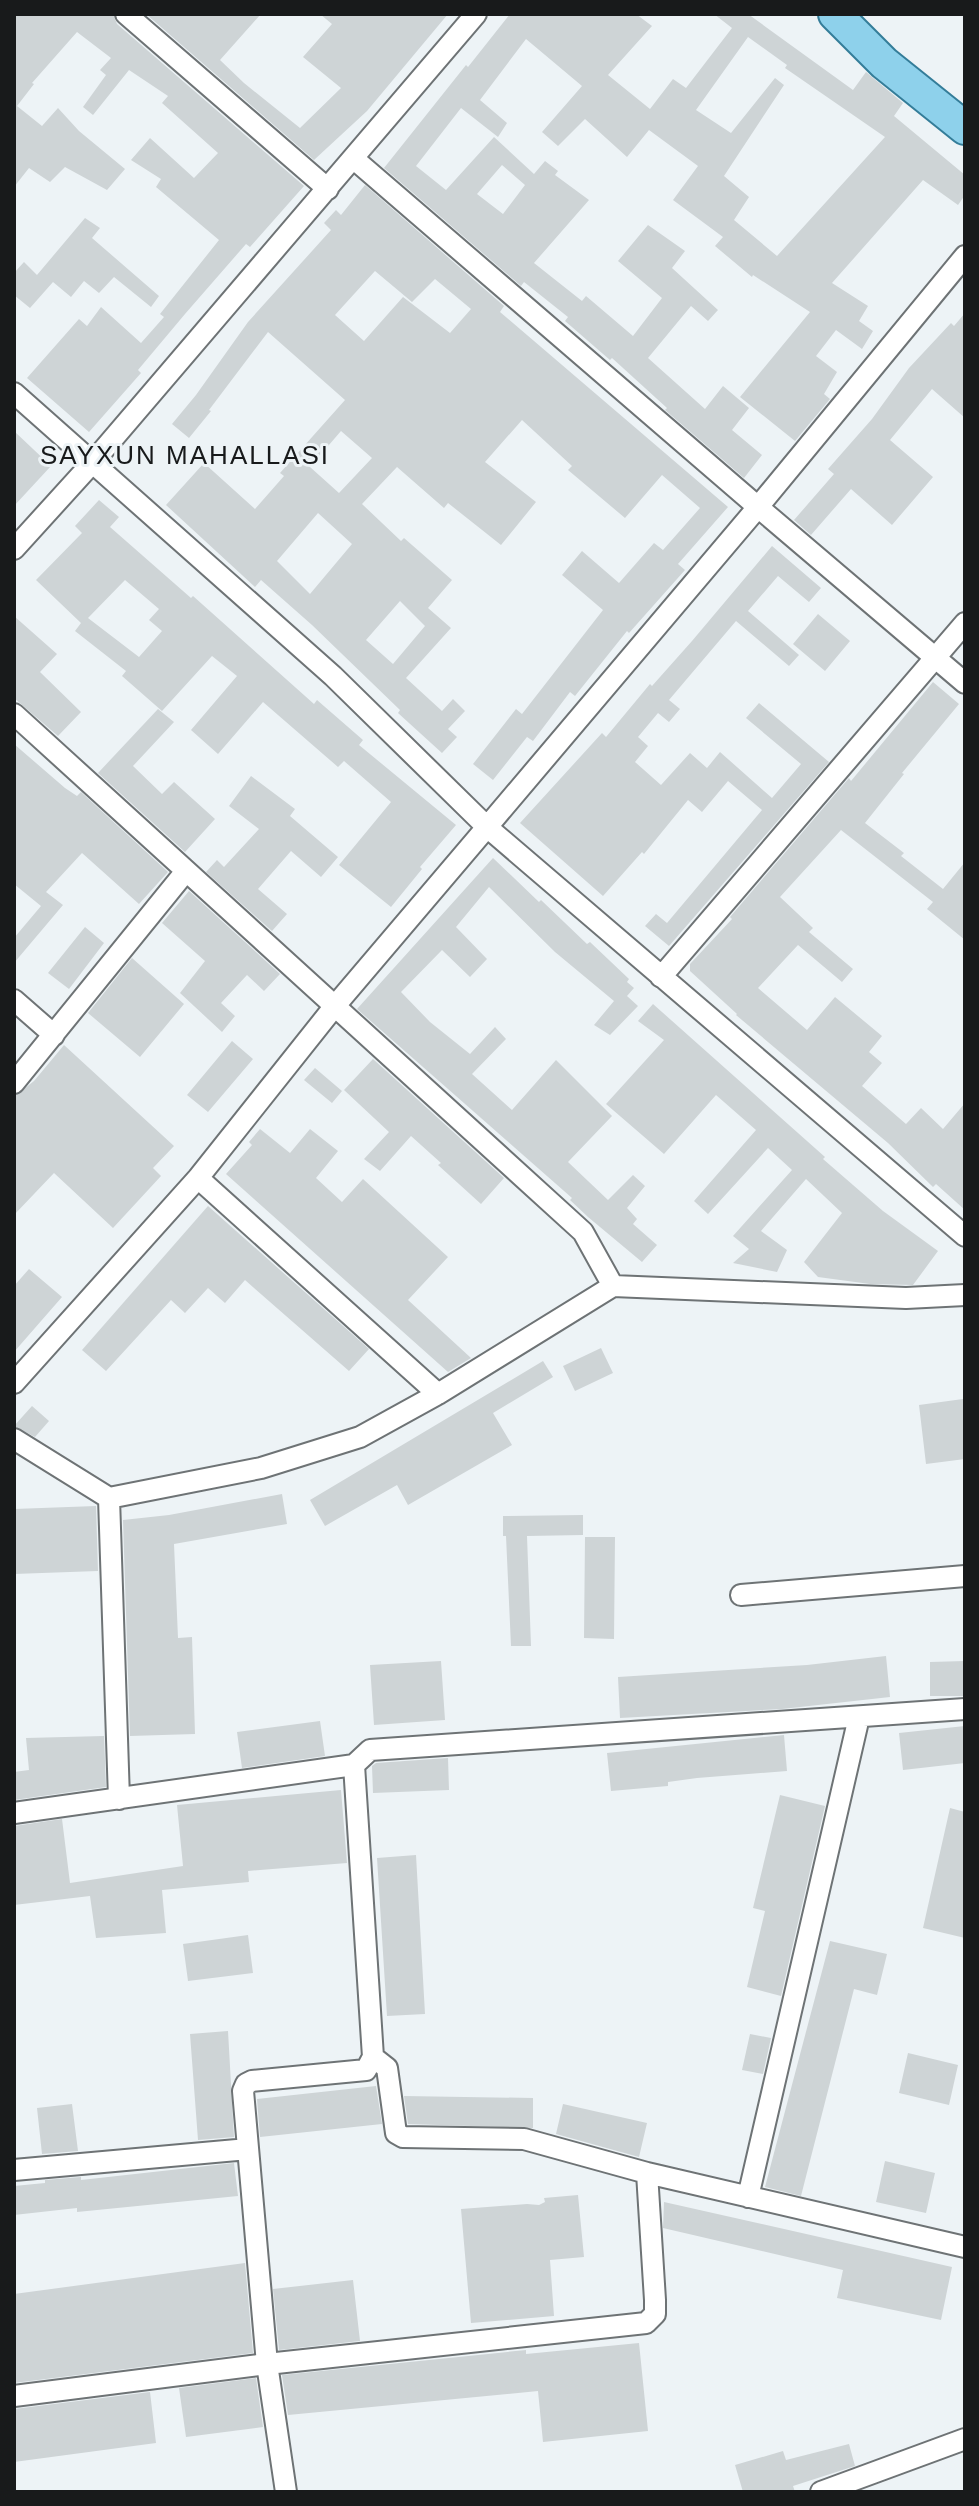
<svg xmlns="http://www.w3.org/2000/svg" width="979" height="2506" font-family="Helvetica,sans-serif">
	<style>
		.building { fill: #ced4d6; fill-rule: evenodd }
		.lines { fill: none; stroke-linecap: round; stroke-linejoin: round }
		.minor-casing { stroke: #6e7375; stroke-width: 24 }
		.primary-casing { stroke: #347d99; stroke-width: 36 }
		.minor { stroke: #fff; stroke-width: 20 }
		.primary { stroke: #8ed1eb; stroke-width: 32 }
		.labels { text-anchor: middle; stroke-width: 6; stroke-linejoin: round; paint-order: stroke }
		.neighbourhood-label { font-size: 26px; letter-spacing: 2px; fill: #181a1b; stroke: #edf3f6 }
	</style>
	<rect width="100%" height="100%" fill="#edf3f6"/>
	<!-- building -->
	<path class="building" d="M14 14H113L117 24 304 186 250 247 246 244 185 314 138 370 141 373 89 432 27 378 79 319 87 326 101 307 141 343 164 317 160 314 219 240 156 187 161 179 131 160 150 138 194 178 218 153 162 103 168 96 129 70 93 115 83 107 106 75 100 70 111 58 77 32 32 83 34 84 17 106 42 126 58 108 79 131 125 169 107 190 65 167 50 182 29 168 14 187Z
		M146 14H261L220 60 244 83 300 128 341 88 303 57 332 24 320 14H448L367 111 314 160Z
		M510 14H636L652 26 608 75 650 109 673 79 686 88 732 28 714 14H748L853 90 866 72 903 103 894 116 965 175V195L958 205 923 180 832 283 868 306 859 321 873 331 862 349 836 330 816 356 837 372 824 394 830 399 795 441 740 397 810 312 753 275 752 277 715 246 723 237 673 200 698 166 649 130 627 157 585 119 558 146 542 132 582 86 526 39 480 100 507 123 498 137 461 108 416 166 446 190 494 137 534 174 545 161 558 171 555 175 589 200 534 263 582 301 586 296 633 336 662 298 618 261 648 225 685 251 672 268 718 310 708 321 691 306 648 358 705 409 723 386 749 408 732 430 762 455 744 478 665 410 667 408 612 358 610 360 565 321 568 317 524 282 521 286 384 168 466 65 468 67ZM748 37 787 65 785 68 885 137 777 256 734 220 749 197 724 176 784 85 775 78 731 133 696 110ZM502 165 525 185 503 214 477 194Z
		M365 185 504 306 500 312 728 507 678 564 685 570 629 633 627 631 575 696 570 692 533 741 527 737 493 780 473 764 516 709 522 714 603 610 562 575 582 551 619 583 654 543 663 550 700 508 662 475 625 518 568 470 572 466 522 420 485 462 536 502 501 545 448 503 444 508 397 467 362 504 401 541 404 538 452 580 428 608 451 628 406 678 442 711 453 699 465 711 448 729 457 737 442 753 398 713 400 710 312 625 261 580 255 587 166 505 204 463 255 509 284 476 280 473 345 400 268 332 209 410 211 411 189 438 172 424 196 395 248 322 331 230 324 223 336 210 341 215ZM375 271 412 302 435 279 471 309 450 333 403 297 364 341 335 315ZM341 431 372 458 339 493 310 467ZM318 513 352 544 310 594 277 561ZM400 601 425 626 393 664 366 640Z
		M85 218 100 228 92 238 159 296 151 307 114 277 99 293 84 281 71 297 53 282 30 308 14 295V273L24 262 37 275Z
		M965 313V418L932 389 890 440 933 477 892 525 851 489 811 535 794 520 834 474 828 469 872 419 909 368 951 323 954 326Z
		M14 431 51 466 14 506Z
		M99 500 119 517 110 527 191 598 193 596 314 704 317 700 363 740 359 745 456 825 420 867 422 869 391 907 339 865 391 802 344 761 338 767 263 702 218 754 191 730 237 676 212 656 162 711 122 676 126 671 75 631 81 623 36 580 82 533 75 526ZM125 580 159 609 149 620 162 631 139 657 88 618Z
		M772 546 821 588 809 602 778 576 748 611 799 655 789 666 736 621 669 700 680 709 669 722 658 713 638 737 648 746 635 762 661 785 690 753 707 768 720 752 772 798 801 764 746 718 759 703 829 762 669 946 645 926 656 914 667 923 762 810 728 781 702 812 688 800 644 854 642 852 603 896 520 823 602 733 606 737 650 684 652 686 692 641Z
		M818 614 850 641 825 671 793 644Z
		M14 616 57 654 40 672 81 712 58 736 14 698Z
		M933 682 959 704 902 773 904 774 865 823 904 853 901 856 943 889 965 862V940L927 909 933 902 841 830 780 897 813 928 809 932 853 969 842 982 798 945 758 988 807 1030 835 997 882 1036 869 1052 882 1063 862 1086 906 1124 921 1108 943 1129 965 1103V1210L936 1184 933 1187 888 1143 736 1015 737 1014 690 971V964L732 919 730 917 849 778 851 781Z
		M158 709 174 722 133 766 162 794 174 782 215 819 185 852 98 773Z
		M14 744 65 788 77 796 81 792 168 872 139 904 82 853 46 892 63 905 14 963V938L41 906 14 884Z
		M251 776 295 809 290 816 338 857 321 877 291 851 258 889 287 914 272 931 206 872 217 860 224 867 259 829 229 806Z
		M493 858 539 902 541 900 587 944 590 942 629 979 627 982 634 988 627 996 638 1006 610 1035 594 1025 614 1001 555 952 489 887 456 927 487 959 470 977 442 950 401 992 430 1022 470 1054 495 1027 506 1039 472 1074 512 1110 556 1060 612 1116 568 1162 608 1200 633 1175 645 1186 627 1208 637 1219 633 1224 657 1245 642 1262 588 1217 570 1200 572 1198 357 1009Z
		M189 891 280 974 264 991 247 975 221 1003 235 1016 222 1032 180 993 205 961 162 923Z
		M85 927 104 943 69 989 48 973Z
		M132 958 184 1004 140 1057 88 1013Z
		M653 1004 825 1157 823 1159 883 1211 938 1251 913 1285 870 1284 818 1277 804 1262 842 1213 806 1179 761 1231 787 1250 777 1272 733 1263 749 1249 733 1236 792 1170 768 1148 708 1214 694 1201 756 1130 716 1095 664 1154 606 1104 664 1040 638 1021Z
		M232 1041 253 1059 208 1112 187 1095Z
		M64 1045 174 1146 153 1168 161 1176 113 1228 54 1173 14 1215V1097L34 1081Z
		M373 1059 504 1178 481 1204 438 1165 441 1163 411 1136 380 1171 364 1159 389 1132 344 1090Z
		M315 1068 342 1091 332 1103 304 1080Z
		M260 1129 290 1153 310 1129 338 1151 316 1178 342 1202 363 1179 448 1257 408 1300 471 1358 448 1372 226 1174 252 1145 249 1142Z
		M208 1206 369 1349 349 1371 245 1280 225 1303 208 1288 185 1313 171 1300 106 1371 82 1350Z
		M29 1269 62 1297 14 1352V1286Z
		M601 1348 613 1373 575 1391 563 1366Z
		M543 1361 553 1377 493 1413 512 1445 408 1505 397 1485 325 1526 310 1500Z
		M963 1399 965 1459 926 1464 919 1405Z
		M32 1406 49 1421 35 1437 14 1426Z
		M282 1494 287 1524 174 1544 178 1638 192 1637 195 1734 130 1736 123 1520 169 1515Z
		M96 1506 98 1571 14 1574V1509Z
		M583 1515V1535L527 1536 531 1646H511L506 1536H503V1516Z
		M585 1537H615L614 1639 584 1638Z
		M886 1656 890 1697 782 1709 620 1718 618 1677 807 1665Z
		M441 1661 445 1720 374 1725 370 1665Z
		M965 1661V1696H930V1662Z
		M320 1721 325 1756 242 1768 237 1732Z
		M965 1726V1763L903 1770 899 1733Z
		M784 1735 787 1771 697 1778 668 1782V1786L611 1791 607 1753Z
		M104 1736 106 1787 14 1800V1772L29 1770 26 1738Z
		M448 1758 449 1790 373 1793 372 1766 376 1763Z
		M341 1790 347 1863 248 1871 249 1882 162 1890 166 1933 96 1938 90 1896 14 1905V1826L62 1819 70 1883 183 1866 177 1805Z
		M780 1795 825 1806 781 1996 747 1987 765 1911 753 1908Z
		M950 1808 965 1812V1938L923 1928Z
		M416 1855 425 2014 387 2016 377 1858Z
		M248 1935 253 1973 188 1981 183 1944Z
		M830 1941 887 1954 877 1995 854 1989 801 2196 765 2187Z
		M228 2031 234 2137 198 2140 190 2034Z
		M750 2034 771 2038 763 2074 742 2070Z
		M908 2053 958 2065 949 2105 899 2093Z
		M376 2086 382 2124 260 2137 257 2099Z
		M404 2096 533 2098V2128L408 2124Z
		M72 2104 78 2151 42 2154 37 2108Z
		M563 2104 647 2123 639 2157 556 2134Z
		M885 2161 935 2173 926 2213 876 2202Z
		M234 2163 238 2196 77 2212V2208L14 2215V2186L45 2183V2180L81 2177V2180Z
		M578 2195 584 2257 550 2260 554 2316 471 2323 461 2209 527 2204 539 2205 545 2202 544 2198Z
		M664 2202 952 2267 941 2320 837 2298 843 2270 663 2228Z
		M245 2263 253 2353 14 2383V2294Z
		M353 2280 360 2341 279 2350 273 2289Z
		M639 2343 648 2431 543 2442 538 2391 288 2415 282 2375 526 2350V2354Z
		M256 2378 263 2427 186 2437 179 2388Z
		M150 2392 156 2443 14 2462V2409Z
		M849 2444 855 2466 793 2486 795 2492H743L735 2465 783 2451 786 2460Z"/>
	<g class="lines">
		<defs>
			<path id="minor" d="M126 14 328 189
				M354 159 758 507 965 683
				M14 393 333 676 487 827 758 507 965 256
				M14 549 93 462 476 14
				M14 714 583 1232 613 1286
				M661 977 965 623
				M14 1000 54 1035
				M14 1083 186 871
				M198 1178 438 1394
				M14 1383 198 1178 334 1007 487 827 965 1236
				M14 1439 109 1498 261 1468 360 1437 438 1394 613 1286 906 1298 965 1295
				M109 1498 119 1799
				M741 1595 965 1576
				M14 1813 354 1765 370 1750 965 1709
				M373 2057 387 2068 396 2133 403 2137 524 2139 647 2173 965 2247
				M14 2170 248 2149
				M748 2197 859 1717
				M14 2396 267 2364 646 2323 655 2314V2300L647 2173
				M286 2492 267 2364 243 2091 246 2084 252 2081 366 2070 373 2057 354 1765
				M821 2492 965 2439"/>
			<path id="primary" d="M835 14 884 63 965 128"/>
		</defs>
		<!-- minor casing -->
		<use href="#minor" class="minor-casing"/>
		<!-- primary casing -->
		<use href="#primary" class="primary-casing"/>
		<!-- minor -->
		<use href="#minor" class="minor"/>
		<!-- primary -->
		<use href="#primary" class="primary"/>
	</g>
	<g class="labels">
		<!-- neighbourhood labels -->
		<g class="neighbourhood-label">
			<text x="185" y="464">SAYXUN MAHALLASI</text>
		</g>
	</g>
	<!-- border -->
	<rect width="979" height="2506" fill="none" stroke="#181a1b" stroke-width="32"/>
</svg>
